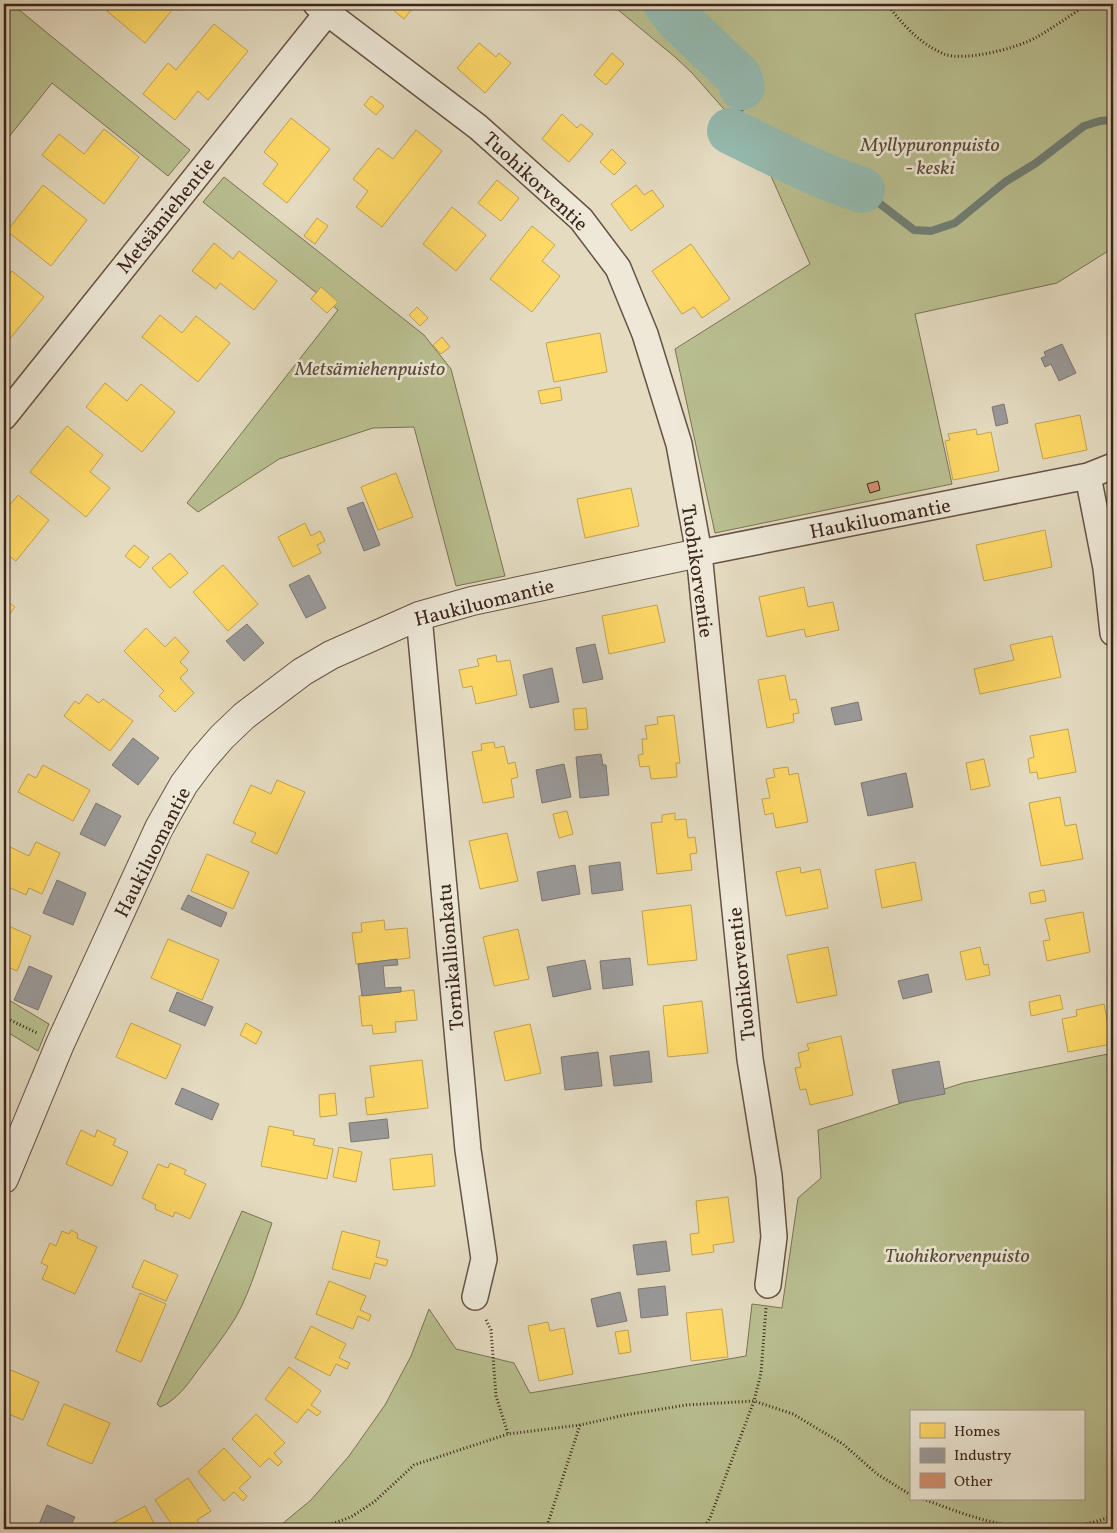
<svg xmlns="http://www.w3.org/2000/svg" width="1117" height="1533" font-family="Vollkorn,serif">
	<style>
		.green { fill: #b9bf90; stroke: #7a7255; fill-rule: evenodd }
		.homes { fill: #ffd966; stroke: #c4a34f }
		.industry { fill: #999; stroke: #7d7673 }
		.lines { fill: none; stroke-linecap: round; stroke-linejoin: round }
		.stream { stroke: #717f75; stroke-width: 8 }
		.river { stroke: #95bbb1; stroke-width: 46 }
		.building { fill: #d28e6f; stroke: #3c251a }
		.minor-casing { stroke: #665244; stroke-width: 28 }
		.tertiary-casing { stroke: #665244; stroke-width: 30 }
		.path { stroke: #3c251a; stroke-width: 3; stroke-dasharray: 1 2.5; stroke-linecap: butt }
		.minor { stroke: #ede8d7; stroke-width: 25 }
		.tertiary { stroke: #ede8d7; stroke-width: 28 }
		.labels { text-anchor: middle; stroke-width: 5; stroke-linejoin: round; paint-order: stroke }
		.park-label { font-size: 20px; font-style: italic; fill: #5b4c38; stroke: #ede8d7 }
		.street-label { font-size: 20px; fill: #3c251a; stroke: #ede8d7 }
	</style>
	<rect width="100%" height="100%" fill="#e4dbc1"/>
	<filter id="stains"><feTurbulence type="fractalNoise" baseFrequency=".004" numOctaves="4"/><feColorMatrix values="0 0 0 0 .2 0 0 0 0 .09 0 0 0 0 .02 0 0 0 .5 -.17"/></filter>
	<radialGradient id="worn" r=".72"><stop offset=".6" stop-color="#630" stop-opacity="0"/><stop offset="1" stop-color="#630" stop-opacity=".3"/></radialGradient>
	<!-- green -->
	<path class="green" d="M4 4H12L190 150 168 176 52 83 4 143Z
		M611 4H1113V248L1057 283 915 314 952 484 715 533 675 349 810 264 771 176 723 108 692 73 675 57Z
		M224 177 424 335 451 369 505 576 456 586 414 427 373 428 279 459 198 512 187 503 338 310 203 202Z
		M4 997 49 1024 38 1051 4 1030Z
		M1113 1053V1529H276L311 1500 349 1456 385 1405 411 1356 429 1309 456 1349 514 1363 530 1393 746 1356 752 1304 782 1308 798 1198 821 1178 818 1130 963 1083ZM911 1412H1083V1499H911Z
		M242 1211 272 1223C261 1254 252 1288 236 1317 225 1335 211 1353 198 1370 189 1383 175 1402 160 1407L157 1404Z"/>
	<!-- homes -->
	<path class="homes" d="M113 4H177L145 43 107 11Z
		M386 4H416L404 19Z
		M214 24 248 51 208 100 198 91 175 120 143 94 168 63 176 70Z
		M479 43 496 57 499 53 511 63 485 93 457 68Z
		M612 53 624 64 606 85 594 75Z
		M371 96 384 106 376 115 364 105Z
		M562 114 577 128 581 124 593 134 569 162 542 139Z
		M291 118 330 149 287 203 263 184 278 164 264 152Z
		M104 129 139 157 104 204 42 155 59 134 84 154Z
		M416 130 442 151 382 227 356 207 368 191 353 179 378 148 393 159Z
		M612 149 626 163 614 175 600 162Z
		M497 180 519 198 501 221 478 203Z
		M43 185 87 220 51 266 7 231Z
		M636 185 644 195 652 190 664 206 631 231 611 204Z
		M452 207 486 235 456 271 423 244Z
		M317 218 328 226 315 244 304 236Z
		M532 226 555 245 542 261 560 276 532 312 490 279Z
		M214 243 233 259 239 251 277 281 254 310 220 283 216 289 192 271Z
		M691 244 730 299 702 318 694 307 682 314 652 271Z
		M12 271 44 297 4 346V281Z
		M321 287 338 302 327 313 311 299Z
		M417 307 428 318 420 326 409 315Z
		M160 315 182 333 196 316 230 343 198 382 142 337Z
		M600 333 607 372 554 382 546 343Z
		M442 337 450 347 441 354 433 345Z
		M105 383 127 401 141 384 175 412 142 452 86 407Z
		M560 387 562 400 541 404 538 391Z
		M1080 415 1087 450 1043 459 1035 424Z
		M67 426 103 455 90 472 110 488 86 517 30 472Z
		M976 429 977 435 991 432 999 471 953 480 945 441 950 440 948 434Z
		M396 473 413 517 378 530 361 487Z
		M631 488 639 526 585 538 577 499Z
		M18 495 49 520 16 561 4 552V512Z
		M305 523 311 536 320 531 325 541 317 545 321 553 293 567 278 537Z
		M1045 530 1052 567 984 581 976 545Z
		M134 545 149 557 140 568 125 556Z
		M170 553 188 573 170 588 152 568Z
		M223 565 258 604 228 631 193 592Z
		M804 587 808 607 833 602 839 630 806 637 804 629 767 637 759 597Z
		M4 598 15 607 4 621Z
		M657 605 665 642 609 654 602 616Z
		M146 628 165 647 175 637 189 652 180 662 188 670 180 678 194 693 175 712 159 696 164 691 124 651Z
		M1052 636 1061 677 980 694 974 669 1014 660 1010 645Z
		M496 655 497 662 510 660 517 695 476 704 472 686 463 688 459 670 479 666 477 659Z
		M785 675 790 700 796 699 799 713 793 714 794 722 767 728 758 680Z
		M87 694 99 703 103 699 133 721 110 751 64 716 75 701 79 704Z
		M586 708 588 729 575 730 573 709Z
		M674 715 680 763H676L677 777 651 779 649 766 640 767 638 755 643 754 642 739H647L645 726 658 724 657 717Z
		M1068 729 1076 772 1038 779 1037 772 1030 773 1028 759 1034 757 1030 736Z
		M494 742 495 748 504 746 508 764 515 762 518 777 511 779 514 797 483 803 472 752 482 750 481 744Z
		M984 759 990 786 971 790 966 763Z
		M43 765 90 790 73 821 18 792 28 774 36 778Z
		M788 767 789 775 798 773 808 822 776 828 773 813 765 815 762 799 770 798 766 779 775 777 773 769Z
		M277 780 305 792 277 854 251 842 256 833 233 823 251 785 271 794Z
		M1060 797 1065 826 1076 824 1083 859 1041 866 1029 803Z
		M567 811 573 834 559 838 553 814Z
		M675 813V820L686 819 688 838 695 837 697 853 690 854 692 870 657 874 651 823 662 822V815Z
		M507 833 518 881 480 889 469 841Z
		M36 842 60 853 42 894 29 888 26 895 4 885V844L29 856Z
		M207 854 249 872 233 909 191 891Z
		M915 862 922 900 882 908 875 870Z
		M800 867 801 873 820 869 828 908 786 916 776 872Z
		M1044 890 1046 901 1031 904 1029 893Z
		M691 905 697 960 648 965 642 911Z
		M1083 912 1090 952 1047 961 1043 941 1050 940 1045 919Z
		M384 920 385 930 407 928 410 958 356 964 352 933 362 932 361 923Z
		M4 924 31 936 17 971 8 967 6 973 4 972Z
		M518 929 529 979 494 986 483 937Z
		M168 939 219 960 202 1000 151 978Z
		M828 947 837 995 797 1003 787 955Z
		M980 947 984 965 988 964 990 975 966 980 960 952Z
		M414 990 417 1020 395 1022 396 1032 373 1034 372 1025 362 1026 359 996Z
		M1060 995 1063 1009 1031 1016 1029 1002Z
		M702 1001 708 1053 668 1057 663 1006Z
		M1104 1004 1112 1044 1068 1052 1062 1019 1077 1016 1076 1010Z
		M131 1023 181 1045 166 1079 116 1057Z
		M246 1023 262 1032 256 1044 240 1035Z
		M530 1024 541 1073 505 1081 494 1032Z
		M841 1036 853 1095 810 1105 806 1089 800 1090 795 1068 801 1067 798 1053 809 1050 807 1044Z
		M422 1060 428 1108 367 1115 365 1098 374 1097 370 1066Z
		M335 1093 337 1115 320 1117 319 1095Z
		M269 1126 294 1131 293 1135 315 1139 313 1145 333 1149 327 1179 261 1166Z
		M81 1130 95 1137 97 1130 116 1139 113 1145 128 1152 112 1186 66 1164Z
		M339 1147 362 1152 356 1182 333 1177Z
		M432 1154 435 1186 393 1190 390 1159Z
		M170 1163 186 1170 184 1174 206 1184 190 1219 175 1212 173 1217 155 1209 156 1205 142 1198 158 1164 168 1168Z
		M728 1197 734 1242 713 1245 714 1252 692 1255 690 1234 699 1233 696 1201Z
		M71 1230 78 1234 77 1238 97 1247 75 1294 42 1279 48 1266 41 1263 50 1243 56 1246 62 1231 69 1234Z
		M342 1231 380 1241 376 1257 388 1260 386 1266 375 1263 370 1279 332 1269Z
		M144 1260 178 1275 166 1301 132 1287Z
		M329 1281 366 1296 360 1310 371 1315 369 1321 358 1316 353 1329 316 1314Z
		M140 1293 166 1304 141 1362 116 1351Z
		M722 1309 728 1357 691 1361 686 1313Z
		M548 1322 550 1331 564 1328 573 1374 539 1381 528 1326Z
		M311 1326 346 1344 339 1358 350 1363 347 1369 336 1364 330 1376 295 1358Z
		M628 1330 631 1352 619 1354 615 1332Z
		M4 1367 39 1382 23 1420 4 1412Z
		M289 1367 321 1391 311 1405 321 1412 317 1416 308 1409 297 1423 265 1399Z
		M64 1404 110 1423 92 1464 47 1445Z
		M256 1414 285 1443 274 1453 282 1462 278 1466 269 1458 260 1467 232 1439Z
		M224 1448 251 1477 239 1488 247 1496 243 1501 234 1492 224 1501 198 1472Z
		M188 1478 211 1511 197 1520 203 1529H196L192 1524 184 1529H175L155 1500Z
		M145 1506 157 1529H107L105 1527Z"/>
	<!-- industry -->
	<path class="industry" d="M1062 344 1076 373 1059 381 1051 364 1045 367 1041 358 1046 356 1044 352Z
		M1004 404 1008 423 996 426 992 407Z
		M363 502 380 545 364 551 347 508Z
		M309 575 326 608 306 618 289 585Z
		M247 624 264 643 244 661 226 641Z
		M595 644 603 679 583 683 576 648Z
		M552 668 559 702 530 708 523 675Z
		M858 702 862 720 835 725 831 708Z
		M133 738 159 758 138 785 112 765Z
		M601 754 603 765H606L609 795 580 798 576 757Z
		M564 764 571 797 542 803 536 770Z
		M906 773 913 807 868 816 861 783Z
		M96 803 121 816 105 846 80 834Z
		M620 862 623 890 592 894 589 866Z
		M575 865 580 894 542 901 537 872Z
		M57 880 86 893 73 925 43 913Z
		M188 895 227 913 221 927 181 909Z
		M630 958 633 985 603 989 600 961Z
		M397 959 398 965 383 966 385 988 401 987V992L362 996 358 964Z
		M585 960 591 989 553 997 547 967Z
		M29 966 52 976 38 1010 14 1000Z
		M928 974 932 992 903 999 898 981Z
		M177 992 213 1007 205 1026 169 1011Z
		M649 1051 652 1082 614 1086 610 1056Z
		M598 1052 602 1086 565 1090 561 1057Z
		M939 1061 945 1094 899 1103 892 1070Z
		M182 1088 219 1104 212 1120 175 1104Z
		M387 1119 389 1138 351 1142 349 1123Z
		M666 1241 670 1271 637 1275 633 1245Z
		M665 1286 668 1315 641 1318 638 1289Z
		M620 1292 627 1321 597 1327 591 1299Z
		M47 1505 75 1517 69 1529H37Z"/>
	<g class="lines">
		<!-- stream -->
		<path class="stream" d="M730 131 737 114 745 100 742 87
			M862 190 914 230 931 231 955 223 1005 182 1036 163 1084 126 1100 121 1113 120"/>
		<!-- river -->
		<path class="river" d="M666 4 678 19 739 77 742 87
			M730 131C773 152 816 175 862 190"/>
	</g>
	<!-- building -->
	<path class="building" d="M878 481 880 490 870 493 867 484Z"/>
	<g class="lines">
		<defs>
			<path id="minor" d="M316 4 478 127 581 219 618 268 645 334 679 444 699 553 750 1059 769 1176 774 1237 768 1285
				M4 417 327 13
				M1088 476 1106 568 1113 633
				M699 553 1088 476 1113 466
				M419 616 468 1150 484 1259 475 1297"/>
			<path id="tertiary" d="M4 1179 60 1044 159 828 184 784 202 760 222 737 244 716 302 672 331 655 419 616 472 601 699 553"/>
		</defs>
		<!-- minor casing -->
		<use href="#minor" class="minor-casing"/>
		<!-- tertiary casing -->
		<use href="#tertiary" class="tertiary-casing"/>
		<!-- path -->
		<path class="path" d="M887 4C902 24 920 44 944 54 965 62 1018 48 1037 37 1054 27 1071 15 1088 4
			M4 1017 37 1033
			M486 1320 491 1330 496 1396 508 1434
			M923 1499C950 1509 978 1520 1007 1525 1041 1532 1081 1528 1113 1516
			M319 1529 351 1517 374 1502 414 1465 508 1434 580 1425 625 1415 686 1405 754 1401 793 1414 843 1444 877 1474 911 1495
			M546 1529 580 1425
			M703 1529 710 1518 754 1401 761 1373 766 1308"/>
		<!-- minor -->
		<use href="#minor" class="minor"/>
		<!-- tertiary -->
		<use href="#tertiary" class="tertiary"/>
	</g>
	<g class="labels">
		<!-- park labels -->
		<g class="park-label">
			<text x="930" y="151">Myllypuronpuisto<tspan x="930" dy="23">- keski</tspan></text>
			<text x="370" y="375">Metsämiehenpuisto</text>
			<text x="957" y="1262">Tuohikorvenpuisto</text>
		</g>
		<!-- street labels -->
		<g class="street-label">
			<text transform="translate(536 181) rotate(43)" y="7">Tuohikorventie</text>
			<text transform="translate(165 215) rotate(-51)" y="7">Metsämiehentie</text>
			<text transform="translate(880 518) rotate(-11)" y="7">Haukiluomantie</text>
			<text transform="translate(698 571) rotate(82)" y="7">Tuohikorventie</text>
			<text transform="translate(484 602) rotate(-14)" y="7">Haukiluomantie</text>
			<text transform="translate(152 852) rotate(-63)" y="7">Haukiluomantie</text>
			<text transform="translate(450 957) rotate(-95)" y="7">Tornikallionkatu</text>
			<text transform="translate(741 974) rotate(-96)" y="7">Tuohikorventie</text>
		</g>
	</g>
	<!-- margin -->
	<rect width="1117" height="1533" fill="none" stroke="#e4dbc1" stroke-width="20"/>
	<rect x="5" y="5" width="1107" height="1523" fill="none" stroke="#3c251a" stroke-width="2.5"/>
	<rect x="10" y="10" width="1097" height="1513" fill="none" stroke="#3c251a"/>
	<!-- legend -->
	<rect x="910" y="1410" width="175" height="90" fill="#ede8d7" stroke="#a69a8b"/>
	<rect x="920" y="1423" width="25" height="15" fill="#ffd966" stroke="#a69a8b"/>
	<text x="954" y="1436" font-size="15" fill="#3c251a">Homes</text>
	<rect x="920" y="1448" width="25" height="15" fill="#999999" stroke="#a69a8b"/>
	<text x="954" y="1460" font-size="15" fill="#3c251a">Industry</text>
	<rect x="920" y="1473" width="25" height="15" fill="#d28e6f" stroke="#a69a8b"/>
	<text x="954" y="1486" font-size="15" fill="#3c251a">Other</text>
	<rect width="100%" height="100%" filter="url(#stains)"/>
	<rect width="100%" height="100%" fill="url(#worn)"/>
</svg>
